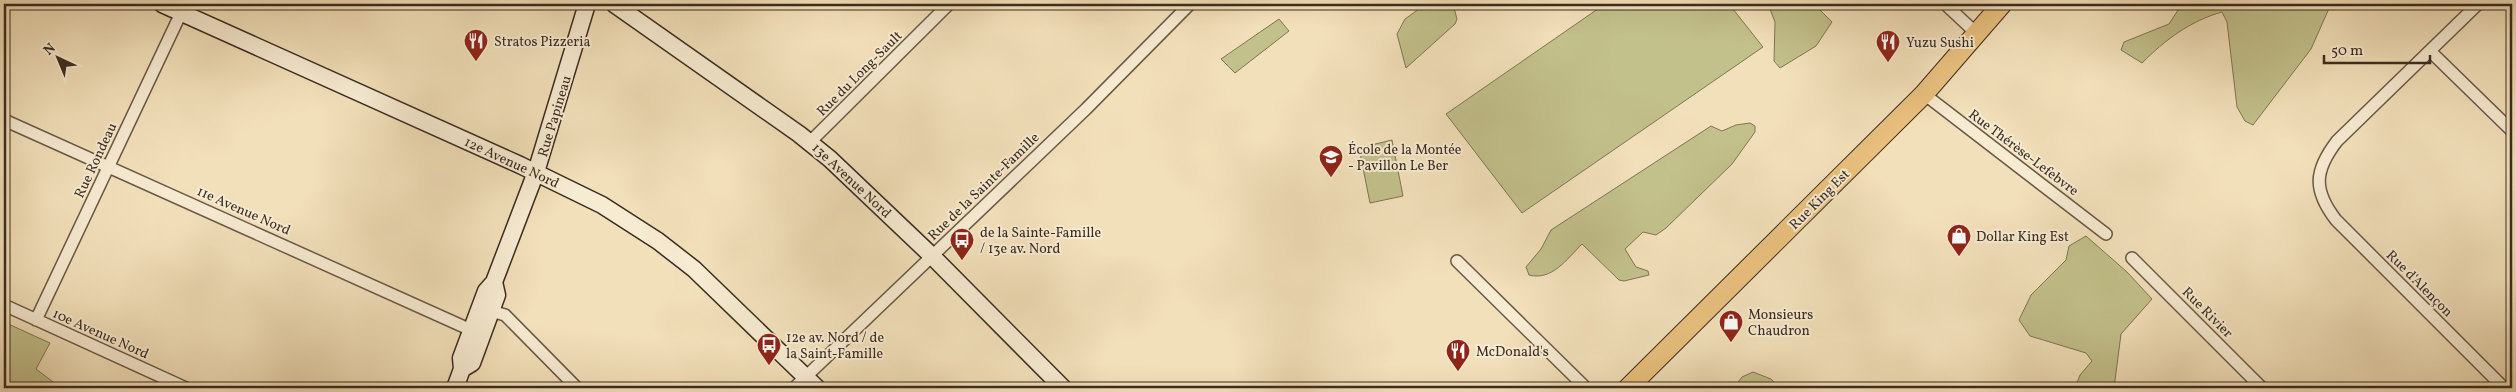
<svg xmlns="http://www.w3.org/2000/svg" width="2516" height="392" font-family="Vollkorn,serif">
	<style>
		.green { fill: #c2c08b; stroke: #7e7655 }
		.lines { fill: none; stroke-linecap: round; stroke-linejoin: round }
		.street-casing { stroke: #695946; stroke-width: 14 }
		.secondary-casing { stroke: #3b2c1f; stroke-width: 19 }
		.primary-casing { stroke: #3b2c1f; stroke-width: 21 }
		.street { stroke: #f7ebd2; stroke-width: 11 }
		.secondary { stroke: #f7ebd2; stroke-width: 16 }
		.primary { stroke: #e9c07d; stroke-width: 19 }
		.labels { text-anchor: middle; stroke-width: 4; stroke-linejoin: round; paint-order: stroke }
		.poi-label { font-size: 14px; fill: #3b2c1f; stroke: #f7ebd2; text-anchor: start }
		.street-label { font-size: 14px; fill: #3b2c1f; stroke: #f7ebd2 }
	</style>
	<rect width="100%" height="100%" fill="#f2e0ba"/>
	<filter id="stains"><feTurbulence type="fractalNoise" baseFrequency=".004" numOctaves="4"/><feColorMatrix values="0 0 0 0 .2 0 0 0 0 .09 0 0 0 0 .02 0 0 0 .5 -.17"/></filter>
	<radialGradient id="worn" r=".72"><stop offset=".6" stop-color="#630" stop-opacity="0"/><stop offset="1" stop-color="#630" stop-opacity=".3"/></radialGradient>
	<!-- green -->
	<path class="green" d="M1426 4H1453L1457 19 1455 24 1406 68 1397 34 1405 19Z
		M1605 4H1729L1763 47 1522 213 1446 114Z
		M1768 4H1814L1832 22 1816 46 1780 68 1774 61 1775 22Z
		M2182 4H2331L2311 49 2253 125 2245 121 2237 107 2227 22 2222 12C2190 21 2165 40 2142 63L2121 50 2124 42 2169 24Z
		M1279 19 1289 31 1235 73 1221 59Z
		M1750 123 1755 126V132L1732 164 1666 228 1656 235 1643 232 1625 249 1636 267 1648 271 1649 275 1624 281 1619 280 1582 244C1567 259 1552 281 1529 275L1526 267 1541 249 1551 230 1711 126 1722 131 1736 125Z
		M1392 140 1403 196 1370 203 1359 148Z
		M2086 236 2127 272 2152 299 2121 334 2114 388H2075L2080 375 2092 361 2086 353 2030 336 2019 320 2031 295 2066 260 2069 246Z
		M4 322 50 343 36 369 61 388H4Z
		M1753 372 1771 379 1780 388H1744L1738 382 1742 377Z"/>
	<g class="lines">
		<defs>
			<path id="street" d="M1945 4 1977 34
				M2478 4 2337 141C2314 171 2313 190 2336 220L2504 388
				M2430 51 2512 131
				M1924 94 2106 234
				M4 120 471 330
				M810 142 949 4
				M2132 258 2262 388
				M1457 261 1586 388
				M4 305 186 388
				M491 311 505 315 577 388
				M36 320 181 13
				M794 388 1086 109 1190 4"/>
			<path id="secondary" d="M162 4 520 165 602 205 658 241 694 269 817 388
				M614 4 799 134 830 159 932 256 1063 388
				M462 369 472 363 497 295 494 282
				M455 388 462 369 461 358 486 291 494 282 536 172 587 4"/>
			<path id="primary" d="M1628 388 1924 94 2002 4"/>
		</defs>
		<!-- street casing -->
		<use href="#street" class="street-casing"/>
		<!-- secondary casing -->
		<use href="#secondary" class="secondary-casing"/>
		<!-- primary casing -->
		<use href="#primary" class="primary-casing"/>
		<!-- street -->
		<use href="#street" class="street"/>
		<!-- secondary -->
		<use href="#secondary" class="secondary"/>
		<!-- primary -->
		<use href="#primary" class="primary"/>
	</g>
	<!-- icons -->
	<defs>
		<symbol id="restaurant-pin" viewBox="-11 -11 22 30"><path d="M0 17L-7.5 6A9.5 9.5 0 1 1 7.5 6Z" fill="#8f2418" stroke="#f7ebd2"/><path d="M-5-6h1v4h1v-4h1v4h1v-4h1v5L-1.5 .5V6h-2V.5L-5-1ZM5-6V6H3V1.5H1.5Q1.5-4 5-6Z" fill="#fff"/></symbol>
		<symbol id="school-pin" viewBox="-11 -11 22 30"><path d="M0 17L-7.5 6A9.5 9.5 0 1 1 7.5 6Z" fill="#8f2418" stroke="#f7ebd2"/><path d="M0-5L7-2L0 1L-7-2ZM-4 1L0 2.5L4 1V4Q0 6-4 4Z" fill="#fff"/></symbol>
		<symbol id="shop-pin" viewBox="-11 -11 22 30"><path d="M0 17L-7.5 6A9.5 9.5 0 1 1 7.5 6Z" fill="#8f2418" stroke="#f7ebd2"/><path d="M-5-2.5h2.3a2.7 3.5 0 0 1 5.4 0H5L5.5 6h-11ZM-1.5-2.5h3a1.5 2.3 0 0 0-3 0Z" fill="#fff"/></symbol>
		<symbol id="bus-pin" viewBox="-11 -11 22 30"><path d="M0 17L-7.5 6A9.5 9.5 0 1 1 7.5 6Z" fill="#8f2418" stroke="#f7ebd2"/><path d="M-5-6H5V4H4V6H2V4H-2V6H-4V4H-5ZM-3.5-4V0h7V-4ZM-3.5 1.2v1.5H-2V1.2ZM2 1.2v1.5H3.5V1.2Z" fill="#fff"/></symbol>
	</defs>
	<g fill-rule="evenodd">
		<use href="#restaurant-pin" x="462" y="27" width="28" height="38"/>
		<use href="#restaurant-pin" x="1874" y="28" width="28" height="38"/>
		<use href="#school-pin" x="1317" y="143" width="28" height="38"/>
		<use href="#shop-pin" x="1945" y="222" width="28" height="38"/>
		<use href="#bus-pin" x="948" y="226" width="28" height="38"/>
		<use href="#shop-pin" x="1717" y="308" width="28" height="38"/>
		<use href="#bus-pin" x="755" y="331" width="28" height="38"/>
		<use href="#restaurant-pin" x="1444" y="337" width="28" height="38"/>
	</g>
	<g class="labels">
		<!-- poi labels -->
		<g class="poi-label">
			<text x="494" y="46">Stratos Pizzeria</text>
			<text x="1906" y="47">Yuzu Sushi</text>
			<text x="1348" y="154">École de la Montée<tspan x="1348" dy="16">- Pavillon Le Ber</tspan></text>
			<text x="980" y="237">de la Sainte-Famille<tspan x="980" dy="16">/ 13e av. Nord</tspan></text>
			<text x="1976" y="241">Dollar King Est</text>
			<text x="1748" y="319">Monsieurs<tspan x="1748" dy="16">Chaudron</tspan></text>
			<text x="786" y="342">12e av. Nord / de<tspan x="786" dy="16">la Saint-Famille</tspan></text>
			<text x="1476" y="356">McDonald's</text>
		</g>
		<!-- street labels -->
		<g class="street-label">
			<text transform="translate(859 73) rotate(-45)" y="5">Rue du Long-Sault</text>
			<text transform="translate(554 116) rotate(-73)" y="5">Rue Papineau</text>
			<text transform="translate(2024 152) rotate(37)" y="5">Rue Thérèse-Lefebvre</text>
			<text transform="translate(95 160) rotate(-65)" y="5">Rue Rondeau</text>
			<text transform="translate(512 162) rotate(25)" y="5">12e Avenue Nord</text>
			<text transform="translate(852 180) rotate(43)" y="5">13e Avenue Nord</text>
			<text transform="translate(983 186) rotate(-44)" y="5">Rue de la Sainte-Famille</text>
			<text transform="translate(1819 199) rotate(-45)" y="5">Rue King Est</text>
			<text transform="translate(244 210) rotate(24)" y="5">11e Avenue Nord</text>
			<text transform="translate(2420 283) rotate(45)" y="5">Rue d'Alençon</text>
			<text transform="translate(2208 312) rotate(45)" y="5">Rue Rivier</text>
			<text transform="translate(101 333) rotate(24)" y="5">10e Avenue Nord</text>
		</g>
	</g>
	<!-- margin -->
	<rect width="2516" height="392" fill="none" stroke="#f2e0ba" stroke-width="20"/>
	<rect x="5" y="5" width="2506" height="382" fill="none" stroke="#3b2c1f" stroke-width="2.5"/>
	<rect x="10" y="10" width="2496" height="372" fill="none" stroke="#3b2c1f"/>
	<!-- north arrow -->
	<g transform="translate(58 58) rotate(316)" stroke="#f7ebd2" stroke-width="4" paint-order="stroke">
	<path d="M0-4L9 19L0 12L-9 19Z" fill="#3b2c1f"/>
	<text y="-8" font-size="14" font-weight="bold" text-anchor="middle" fill="#3b2c1f">N</text>
	</g>
	<!-- scale -->
	<path d="M2324 55v8h106v-8" fill="none" stroke="#3b2c1f" stroke-width="2.5"/>
	<text x="2331" y="55" font-size="15" fill="#3b2c1f" stroke="#f7ebd2" stroke-width="4" paint-order="stroke">50 m</text>
	<rect width="100%" height="100%" filter="url(#stains)"/>
	<rect width="100%" height="100%" fill="url(#worn)"/>
</svg>
